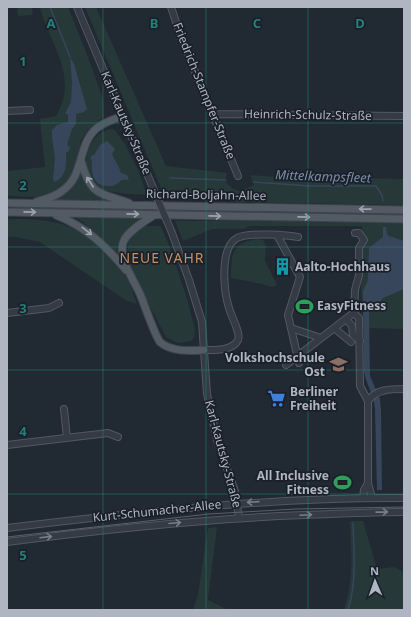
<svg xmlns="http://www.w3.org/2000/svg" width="411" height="617" font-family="'Noto Sans',sans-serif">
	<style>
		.green { fill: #273838 }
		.water { fill: #38465b }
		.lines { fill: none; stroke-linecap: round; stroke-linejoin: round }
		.stream { stroke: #38465b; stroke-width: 1.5 }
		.minor-casing { stroke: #525862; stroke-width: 8 }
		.major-casing { stroke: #3e444e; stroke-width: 9 }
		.minor { stroke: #343b44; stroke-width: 6 }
		.major { stroke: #525a64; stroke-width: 7 }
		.tram { stroke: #59616d; stroke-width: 1 }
		.minor-bridge-casing { stroke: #525862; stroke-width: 8; stroke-linecap: butt }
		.minor-bridge { stroke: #343b44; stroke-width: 6 }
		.oneway { stroke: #9ca3ae }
		.oneway2 { stroke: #787e89 }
		.grid { fill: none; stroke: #277f7a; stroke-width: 1; stroke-opacity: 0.55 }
		.labels { text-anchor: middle; stroke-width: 3.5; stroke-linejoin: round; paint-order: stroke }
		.street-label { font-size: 12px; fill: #afb5c1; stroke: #1a2029 }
		.poi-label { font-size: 12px; font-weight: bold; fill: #afb5c1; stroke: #1a2029; text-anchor: start }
		.water-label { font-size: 13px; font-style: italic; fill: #7a8da7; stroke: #1a2029 }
		.quarter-label { font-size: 14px; letter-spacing: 1px; fill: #c69065; stroke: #1a2029 }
		.grid-label { font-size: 13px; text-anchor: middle; font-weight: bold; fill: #277f7a; stroke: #1a2029; stroke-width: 3.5; stroke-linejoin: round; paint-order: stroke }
	</style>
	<rect width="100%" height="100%" fill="#212933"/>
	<!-- green -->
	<path class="green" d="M17 7H32L33 15 18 16Z
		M40 7H68L88 57 103 99 104 117 89 129 81 140 75 171 66 186 48 195 38 197 7 196V171L45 167 40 119 56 116C59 110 63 103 64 96 69 62 48 39 40 7Z
		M85 7H96L166 166 227 173 225 181 233 189 240 191 254 185 250 175 319 180 362 178 404 179V205L238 202 214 197 126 194 97 189C95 184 90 180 88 175 81 159 93 128 114 129L125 144 138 170 146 192 163 193Z
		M81 167 98 195 109 201 108 202 52 201Z
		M75 217 142 218 132 227 120 256 99 239 84 223Z
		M7 219C22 219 38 219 53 222 82 227 113 254 127 278 131 286 134 296 137 304L127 301 78 268 40 242 16 237H7Z
		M175 221H285L404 223V329L363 328 361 291 362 226H249L244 229H212L183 241Z
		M144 226H161L170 248 188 302 195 330 194 338 191 341 178 343 166 337 133 274 127 255 129 237Z
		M257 239 263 240 266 246 265 261 277 285 272 287 262 284 231 278C231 255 231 243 257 239Z
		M350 521H363L377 569 394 567 404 572V610H344C354 581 351 551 350 521Z
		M217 527 208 600 228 610H193L198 594 208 528Z"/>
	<!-- water -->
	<path class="water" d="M70 57 74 64 87 109 84 112 76 114V124L72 129 67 145 70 147 69 151 66 153C66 165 67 176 55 182L53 180 55 158 52 138V130L57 125 68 122V115L65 113 71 102 72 82Z
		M107 141 115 149 112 154C115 161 119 166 121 173L127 175 129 180C118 179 122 182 115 185 114 186 110 186 108 186 93 186 91 173 92 160L90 159 92 155H94L100 145Z
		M383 227H386L387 234 389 236 404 241V289L383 298 375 307 370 306 369 312 370 376 380 399 381 409 382 490H377L375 408C374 395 366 384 364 371L363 291 368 280 369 248 383 237Z"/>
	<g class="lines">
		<!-- stream -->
		<path class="stream" d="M50 7 70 57
			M170 178 226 180
			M253 182 309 186H376L382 195 383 201
			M348 610C357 581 354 552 353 523"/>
		<defs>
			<path id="minor" d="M77 7 153 188
				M171 7 182 40 238 176
				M7 111 30 110
				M212 114 404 116
				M172 233 189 280 202 322 207 394 217 440 235 491 239 518
				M355 233H359L364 240 359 248V275L355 290 354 313 359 318 360 386 368 401
				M277 235 300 277 288 315 299 363
				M7 313 49 308 59 303
				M346 319 352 326 353 335 360 341
				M291 328 321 338
				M334 328 351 342
				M204 350C214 350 233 351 238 340 241 333 231 316 229 308 224 292 219 248 237 238 249 232 286 235 298 237
				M286 365 351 315
				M64 409 67 438
				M7 445 108 433 118 437
				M363 498 364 490 368 483
				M372 498 368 483V401C376 389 391 389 404 389
				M7 528C140 512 270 497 404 498
				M7 542C106 529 204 519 304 515 337 514 370 512 404 512"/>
			<path id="major" d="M81 161C91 196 98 192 129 203
				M36 202C45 199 55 197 62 191 85 176 77 144 97 128 104 122 115 119 123 116
				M7 203 404 210
				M7 212 404 219
				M56 215C86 227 105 245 126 270
				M154 215C145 221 126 232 123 243 121 248 123 256 124 261 128 272 135 283 140 294 144 303 155 336 160 342 171 352 190 351 204 350"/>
		</defs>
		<!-- minor casing -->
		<use href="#minor" class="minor-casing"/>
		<!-- major casing -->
		<use href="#major" class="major-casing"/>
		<!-- minor -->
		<use href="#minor" class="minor"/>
		<!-- major -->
		<use href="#major" class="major"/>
		<!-- tram -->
		<path class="tram" d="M7 537 209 514 296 509 404 507"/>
		<defs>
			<path id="minor-bridge" d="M153 188 172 233"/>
		</defs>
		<!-- minor-bridge casing -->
		<use href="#minor-bridge" class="minor-bridge-casing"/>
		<!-- minor-bridge -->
		<use href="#minor-bridge" class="minor-bridge"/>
	</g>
	<!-- one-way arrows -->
	<defs><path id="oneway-shaft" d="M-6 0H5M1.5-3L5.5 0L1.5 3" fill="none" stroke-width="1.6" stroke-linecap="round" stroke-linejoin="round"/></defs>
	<g class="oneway">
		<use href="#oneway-shaft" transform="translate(90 182) rotate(-123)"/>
		<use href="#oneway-shaft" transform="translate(365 209) rotate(-179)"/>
		<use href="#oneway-shaft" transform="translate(30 212) rotate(1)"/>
		<use href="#oneway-shaft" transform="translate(133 214) rotate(1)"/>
		<use href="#oneway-shaft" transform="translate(215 216) rotate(1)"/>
		<use href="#oneway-shaft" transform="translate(304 217) rotate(1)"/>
		<use href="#oneway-shaft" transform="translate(87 231) rotate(38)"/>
	</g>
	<g class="oneway2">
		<use href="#oneway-shaft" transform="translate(253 502) rotate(176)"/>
		<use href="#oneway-shaft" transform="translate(382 512) rotate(-1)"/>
		<use href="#oneway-shaft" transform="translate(306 515) rotate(-3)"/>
		<use href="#oneway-shaft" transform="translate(175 523) rotate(-5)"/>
		<use href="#oneway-shaft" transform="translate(46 537) rotate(-7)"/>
	</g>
	<!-- grid -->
	<path class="grid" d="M103 7V610M206 7V610M308 7V610M7 123H404M7 247H404M7 370H404M7 494H404"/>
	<!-- icons -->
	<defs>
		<symbol id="building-bare" viewBox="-9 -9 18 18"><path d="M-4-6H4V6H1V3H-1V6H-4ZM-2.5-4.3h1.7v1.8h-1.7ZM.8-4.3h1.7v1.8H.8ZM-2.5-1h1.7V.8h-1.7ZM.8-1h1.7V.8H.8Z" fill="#0f9aa8" stroke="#1a2029" stroke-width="2.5" paint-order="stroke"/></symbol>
		<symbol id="stadium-bare" viewBox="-9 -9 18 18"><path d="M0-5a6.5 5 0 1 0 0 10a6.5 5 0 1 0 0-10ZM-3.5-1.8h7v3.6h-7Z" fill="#2e9e5b" stroke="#1a2029" stroke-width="2.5" paint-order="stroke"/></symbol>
		<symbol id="university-bare" viewBox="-9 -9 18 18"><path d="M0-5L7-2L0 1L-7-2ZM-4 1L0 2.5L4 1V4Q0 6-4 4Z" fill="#8d6e63" stroke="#1a2029" stroke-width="2.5" paint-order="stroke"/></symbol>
		<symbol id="supermarket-bare" viewBox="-9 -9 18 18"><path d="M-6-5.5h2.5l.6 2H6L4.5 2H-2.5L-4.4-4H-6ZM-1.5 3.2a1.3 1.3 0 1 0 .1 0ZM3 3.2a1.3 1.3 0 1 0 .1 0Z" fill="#3f7fe0" stroke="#1a2029" stroke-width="2.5" paint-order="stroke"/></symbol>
	</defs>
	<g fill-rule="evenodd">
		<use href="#building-bare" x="270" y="254" width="25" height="25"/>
		<use href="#stadium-bare" x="292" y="294" width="25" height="25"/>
		<use href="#university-bare" x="326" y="352" width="25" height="25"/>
		<use href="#supermarket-bare" x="264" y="386" width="25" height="25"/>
		<use href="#stadium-bare" x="330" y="470" width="25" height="25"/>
	</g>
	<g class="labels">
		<!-- street labels -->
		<g class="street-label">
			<text transform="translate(204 91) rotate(68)" y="4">Friedrich-Stampfer-Straße</text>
			<text transform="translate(308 115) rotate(1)" y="4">Heinrich-Schulz-Straße</text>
			<text transform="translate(126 123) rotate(67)" y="4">Karl-Kautsky-Straße</text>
			<text transform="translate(206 195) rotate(1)" y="4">Richard-Boljahn-Allee</text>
			<text transform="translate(223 454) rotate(75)" y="4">Karl-Kautsky-Straße</text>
			<text transform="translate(157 511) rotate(-6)" y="4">Kurt-Schumacher-Allee</text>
		</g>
		<!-- poi labels -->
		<g class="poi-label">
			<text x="295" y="271">Aalto-Hochhaus</text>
			<text x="317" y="310">EasyFitness</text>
			<text x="325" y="362" text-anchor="end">Volkshochschule<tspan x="325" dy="14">Ost</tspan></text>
			<text x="290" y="396">Berliner<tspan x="290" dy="14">Freiheit</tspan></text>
			<text x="329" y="480" text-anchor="end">All Inclusive<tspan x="329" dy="14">Fitness</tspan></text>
		</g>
		<!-- water labels -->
		<g class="water-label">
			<text transform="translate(323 176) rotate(2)" y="5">Mittelkampsfleet</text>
		</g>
		<!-- quarter labels -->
		<g class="quarter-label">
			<text x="162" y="263">NEUE VAHR</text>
		</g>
	</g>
	<g class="grid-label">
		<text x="51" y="28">A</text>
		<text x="154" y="28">B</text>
		<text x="257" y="28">C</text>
		<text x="360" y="28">D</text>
		<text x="23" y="66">1</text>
		<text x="23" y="190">2</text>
		<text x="23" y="313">3</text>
		<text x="23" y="436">4</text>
		<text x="23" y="560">5</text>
	</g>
	<!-- border -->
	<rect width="411" height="617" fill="none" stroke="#afb5c1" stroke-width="16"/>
	<!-- north arrow -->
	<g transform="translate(375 581) rotate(358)" stroke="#1a2029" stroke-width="3" paint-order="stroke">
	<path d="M0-3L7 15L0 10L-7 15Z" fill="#afb5c1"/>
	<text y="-6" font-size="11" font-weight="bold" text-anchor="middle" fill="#afb5c1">N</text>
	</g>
</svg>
